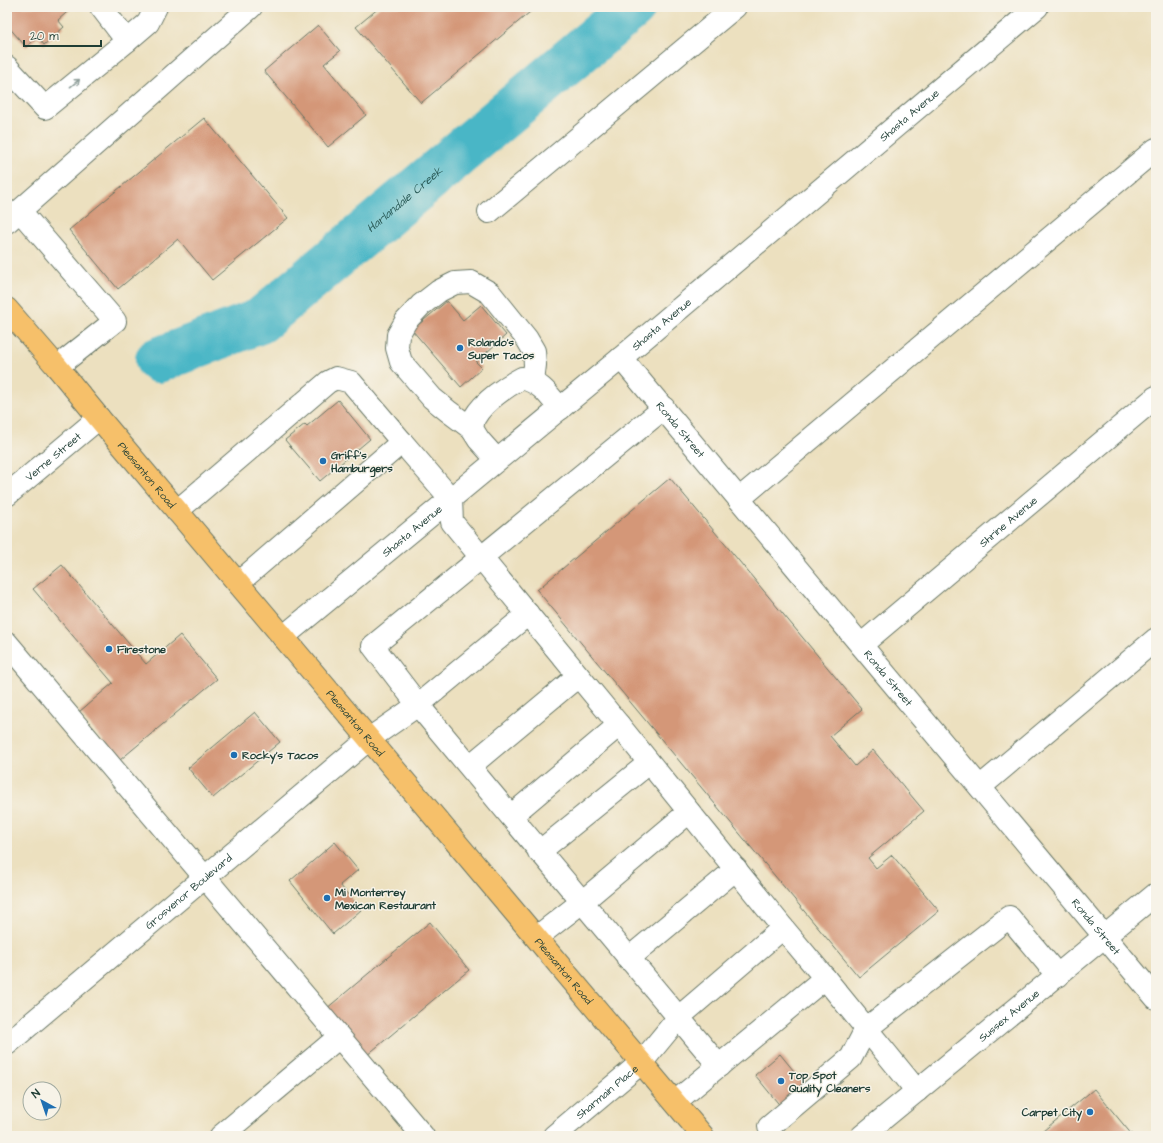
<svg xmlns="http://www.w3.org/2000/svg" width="1163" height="1143" font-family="'Architects Daughter',sans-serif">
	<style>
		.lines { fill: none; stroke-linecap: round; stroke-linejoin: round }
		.river { stroke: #4ab6c6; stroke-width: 46 }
		.building { fill: #d49778 }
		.minor-casing { stroke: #677665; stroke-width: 24 }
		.major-casing { stroke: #677665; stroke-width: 24 }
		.minor { stroke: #fff; stroke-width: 22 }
		.major { stroke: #f6c06b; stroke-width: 22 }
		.oneway { stroke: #8f9e9a }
		.poi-dot { fill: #1f6fb2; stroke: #f7f3e8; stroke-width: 1.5 }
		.labels { text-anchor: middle; stroke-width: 3; stroke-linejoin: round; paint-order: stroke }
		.street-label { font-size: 11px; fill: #1f3d34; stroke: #f7f3e8 }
		.poi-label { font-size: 11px; font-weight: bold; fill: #1f3d34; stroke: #f7f3e8; text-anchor: start }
		.water-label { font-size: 12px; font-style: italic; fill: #2a5b58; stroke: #f7f3e8 }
	</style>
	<rect width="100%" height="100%" fill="#f7f3e8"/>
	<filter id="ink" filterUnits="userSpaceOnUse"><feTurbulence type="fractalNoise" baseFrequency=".025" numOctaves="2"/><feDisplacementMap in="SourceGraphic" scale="8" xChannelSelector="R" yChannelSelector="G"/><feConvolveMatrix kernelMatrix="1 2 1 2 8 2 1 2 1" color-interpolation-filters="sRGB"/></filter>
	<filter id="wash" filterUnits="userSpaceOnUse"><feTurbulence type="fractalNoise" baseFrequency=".012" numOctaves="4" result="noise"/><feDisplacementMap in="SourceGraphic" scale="16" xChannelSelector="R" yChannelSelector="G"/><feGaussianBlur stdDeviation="0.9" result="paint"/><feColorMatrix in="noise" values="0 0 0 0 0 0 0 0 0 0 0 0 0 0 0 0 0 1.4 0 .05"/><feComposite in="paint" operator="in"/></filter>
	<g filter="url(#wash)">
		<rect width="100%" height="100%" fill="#ece0bf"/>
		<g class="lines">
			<!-- river -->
			<path class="river" id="s1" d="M158 360 260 321 633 7"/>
		</g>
		<g id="blocks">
			<!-- building -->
			<path class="building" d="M7 7H73L58 20 64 27 44 45 38 37 26 47 7 25Z
				M380 7H536L421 103 356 27Z
				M318 25 340 51 324 64 366 115 328 147 264 71Z
				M204 118 288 218 212 280 178 239 118 289 69 230Z
				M447 301 463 320 481 305 506 335 476 362 482 368 461 387 412 330Z
				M338 400 370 439 320 481 285 440 305 424 307 426Z
				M670 478 862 709 830 736 855 766 873 750 924 811 868 858 876 868 892 855 939 911 859 977 537 590Z
				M62 565 146 664 180 635 217 679 120 760 79 712 113 683 33 589Z
				M255 712 280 742 213 798 188 768Z
				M335 842 358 870 340 885 361 910 333 934 290 881Z
				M430 922 469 970 366 1056 326 1009Z
				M780 1054 807 1087 782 1108 755 1075Z
				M1094 1089 1133 1136H1037Z"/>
		</g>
	</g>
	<g filter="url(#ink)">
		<use href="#blocks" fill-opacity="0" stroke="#677665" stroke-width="1"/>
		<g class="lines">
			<defs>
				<g id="minor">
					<path d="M127 41 148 23 156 7"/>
					<path d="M7 67 45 108 127 41 101 7"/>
					<path d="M20 211 115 321 57 367"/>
					<path d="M489 212 735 7"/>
					<path d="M7 222 251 7"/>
					<path id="s2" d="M621 358 1156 998"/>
					<path d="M664 408 373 646 418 705 719 1066"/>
					<path d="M472 429 448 411 432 398 401 362 397 348 398 335 406 321 421 305 439 291 455 283 471 282 490 293 527 339 534 351 535 365 533 381"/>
					<path d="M402 442 451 499 452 522 619 725 783 928 825 978 917 1091"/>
					<path d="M497 460 479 440 472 429C473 425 473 420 475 417 484 401 507 386 522 378 541 383 548 394 560 409"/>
					<path id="s3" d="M7 495 99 418"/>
					<path d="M739 499 1156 149"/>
					<path d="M177 511 328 382 336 378 351 382 402 442 238 583"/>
					<path id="s4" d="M283 637 621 358 1037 7"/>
					<path d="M7 643 423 1136"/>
					<path id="s5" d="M861 645 1156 397"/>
					<path d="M470 766 578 676"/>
					<path d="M980 787 1156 639"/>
					<path d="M511 816 619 725"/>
					<path d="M539 852 649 763"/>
					<path d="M537 937 582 902 689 812"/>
					<path d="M628 959 736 869"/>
					<path id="s6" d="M7 1044 369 739 418 705 528 614"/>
					<path d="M675 1102 825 978"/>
					<path d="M769 1127 851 1058 866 1029 1009 917 1058 976"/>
					<path d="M221 1136 339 1037"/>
					<path id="s7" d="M554 1136 642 1062 679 1017 783 928"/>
					<path id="s8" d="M862 1136 1156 894"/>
				</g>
				<g id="major">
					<path id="s9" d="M7 309 57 367 99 418 703 1136"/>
				</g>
			</defs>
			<!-- minor casing -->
			<use href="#minor" class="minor-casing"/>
			<!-- major casing -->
			<use href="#major" class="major-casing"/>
			<!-- minor -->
			<use href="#minor" class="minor"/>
			<!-- major -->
			<use href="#major" class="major"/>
		</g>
		<!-- one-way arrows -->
		<defs><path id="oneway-shaft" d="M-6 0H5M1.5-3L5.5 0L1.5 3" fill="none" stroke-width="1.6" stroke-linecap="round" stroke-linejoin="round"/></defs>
		<use class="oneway" href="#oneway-shaft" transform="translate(75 83) rotate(-39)"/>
	</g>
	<!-- markers -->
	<g class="poi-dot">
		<circle cx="460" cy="348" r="4"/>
		<circle cx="323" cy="461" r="4"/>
		<circle cx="109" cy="649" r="4"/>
		<circle cx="234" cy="755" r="4"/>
		<circle cx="327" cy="898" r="4"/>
		<circle cx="781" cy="1081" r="4"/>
		<circle cx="1090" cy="1112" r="4"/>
	</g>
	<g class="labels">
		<!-- street labels -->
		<g class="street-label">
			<text dy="4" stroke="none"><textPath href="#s4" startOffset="815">Shasta Avenue</textPath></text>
			<text dy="4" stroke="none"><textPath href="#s4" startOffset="491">Shasta Avenue</textPath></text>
			<text dy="4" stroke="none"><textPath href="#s2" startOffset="93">Ronda Street</textPath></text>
			<text dy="4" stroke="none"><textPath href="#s3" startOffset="60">Verne Street</textPath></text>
			<text dy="4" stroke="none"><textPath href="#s9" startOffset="217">Pleasanton Road</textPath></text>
			<text dy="4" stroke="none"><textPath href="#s5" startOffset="192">Shrine Avenue</textPath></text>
			<text dy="4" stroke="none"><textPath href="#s4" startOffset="167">Shasta Avenue</textPath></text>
			<text dy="4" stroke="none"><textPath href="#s2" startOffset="417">Ronda Street</textPath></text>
			<text dy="4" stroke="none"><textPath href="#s9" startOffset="541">Pleasanton Road</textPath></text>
			<text dy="4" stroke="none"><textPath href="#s6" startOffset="237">Grosvenor Boulevard</textPath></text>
			<text dy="4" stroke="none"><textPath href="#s2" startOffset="741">Ronda Street</textPath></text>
			<text dy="4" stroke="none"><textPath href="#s9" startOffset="865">Pleasanton Road</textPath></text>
			<text dy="4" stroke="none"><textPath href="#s8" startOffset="190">Sussex Avenue</textPath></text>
			<text dy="4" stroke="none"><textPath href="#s7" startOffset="69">Sharmain Place</textPath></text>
		</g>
		<!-- poi labels -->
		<g class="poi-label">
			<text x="468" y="346">Rolando's<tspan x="468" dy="13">Super Tacos</tspan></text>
			<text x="331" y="459">Griff's<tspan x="331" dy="13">Hamburgers</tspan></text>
			<text x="117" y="653">Firestone</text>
			<text x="242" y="759">Rocky's Tacos</text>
			<text x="335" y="896">Mi Monterrey<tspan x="335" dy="13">Mexican Restaurant</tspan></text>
			<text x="789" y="1079">Top Spot<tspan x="789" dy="13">Quality Cleaners</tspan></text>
			<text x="1082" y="1116" text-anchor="end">Carpet City</text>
		</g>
		<!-- water labels -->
		<g class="water-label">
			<text dy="4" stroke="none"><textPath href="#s1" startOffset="298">Harlandale Creek</textPath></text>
		</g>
	</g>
	<!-- margin -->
	<rect width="1163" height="1143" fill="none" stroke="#f7f3e8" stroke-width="24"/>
	<!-- north arrow -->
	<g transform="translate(42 1101) rotate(320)"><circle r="19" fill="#f7f3e8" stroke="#a1aaa0"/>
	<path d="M0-3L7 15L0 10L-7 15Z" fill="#1f6fb2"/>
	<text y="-6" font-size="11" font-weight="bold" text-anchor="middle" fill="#1f3d34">N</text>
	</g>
	<!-- scale -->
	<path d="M24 40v6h77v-6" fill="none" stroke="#1f3d34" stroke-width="2"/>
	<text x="30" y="40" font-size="12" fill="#1f3d34" stroke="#f7f3e8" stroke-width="3" paint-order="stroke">20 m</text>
</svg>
